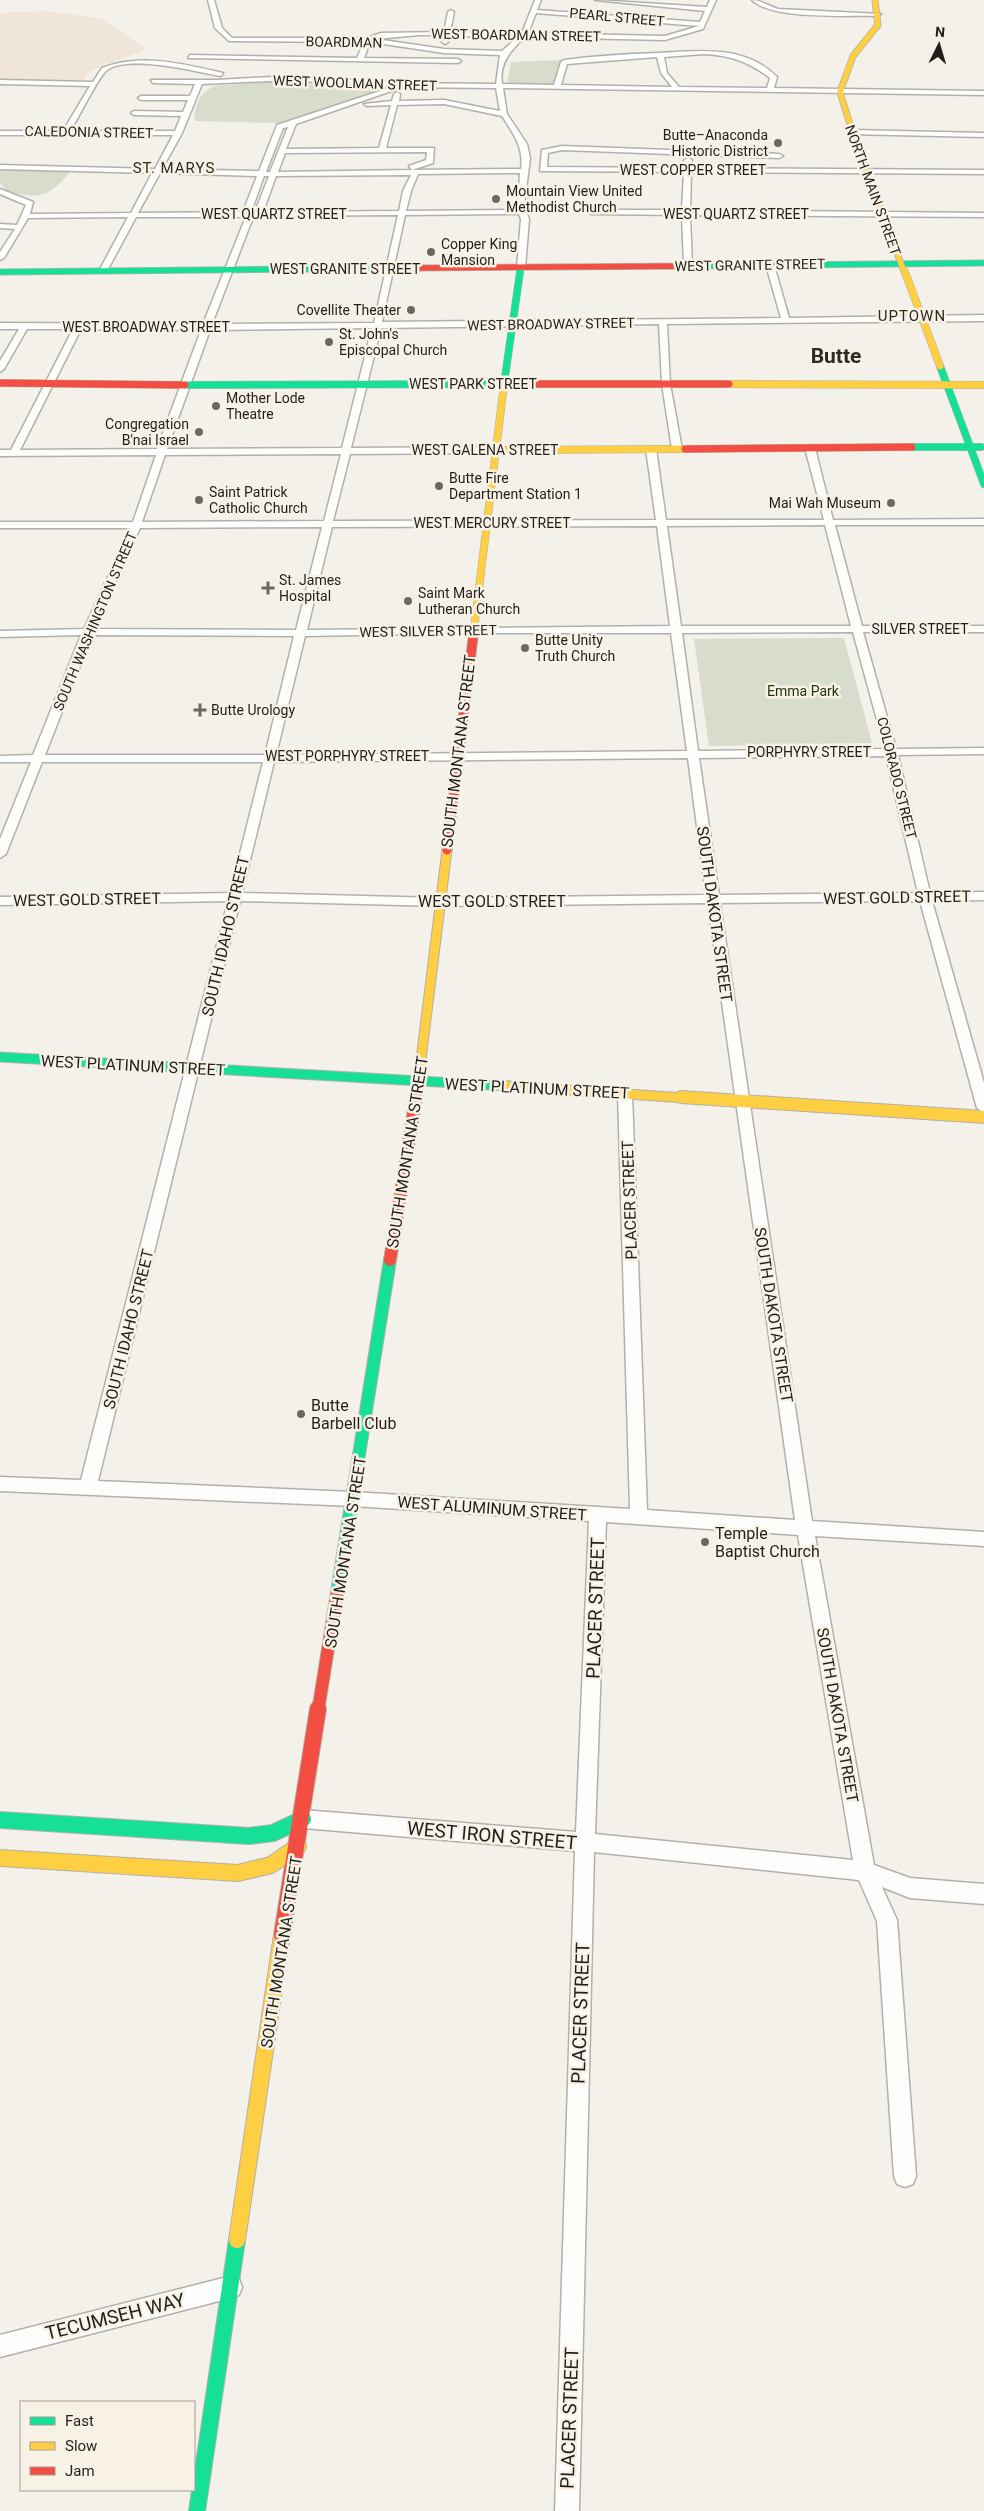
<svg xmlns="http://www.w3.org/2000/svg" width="984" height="2511" font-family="Roboto,sans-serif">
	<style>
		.industrial { fill: #efe6d9 }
		.green { fill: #d7dccd }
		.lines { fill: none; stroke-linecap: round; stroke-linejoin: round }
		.street-casing { stroke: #b3b0ab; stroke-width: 3 }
		.fast-far4-casing { stroke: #b3b0ab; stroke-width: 7 }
		.fast-far3-casing { stroke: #b3b0ab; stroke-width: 8 }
		.fast-far2-casing { stroke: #b3b0ab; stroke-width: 11 }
		.fast-far1-casing { stroke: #b3b0ab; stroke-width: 14 }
		.fast-casing { stroke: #b3b0ab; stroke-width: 18 }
		.slow-far4-casing { stroke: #b3b0ab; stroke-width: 7 }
		.slow-far3-casing { stroke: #b3b0ab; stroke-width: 8 }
		.slow-far2-casing { stroke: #b3b0ab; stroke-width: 11 }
		.slow-far1-casing { stroke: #b3b0ab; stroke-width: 14 }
		.slow-casing { stroke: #b3b0ab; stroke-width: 18 }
		.jam-far4-casing { stroke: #b3b0ab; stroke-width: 7 }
		.jam-far3-casing { stroke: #b3b0ab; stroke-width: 8 }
		.jam-far2-casing { stroke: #b3b0ab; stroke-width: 11 }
		.jam-far1-casing { stroke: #b3b0ab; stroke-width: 14 }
		.jam-casing { stroke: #b3b0ab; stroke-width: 18 }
		.street { fill: #fdfdfc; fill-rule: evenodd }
		.fast-far4 { stroke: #16e098; stroke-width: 5.5 }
		.fast-far3 { stroke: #16e098; stroke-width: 7 }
		.fast-far2 { stroke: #16e098; stroke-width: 9 }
		.fast-far1 { stroke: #16e098; stroke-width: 12 }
		.fast { stroke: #16e098; stroke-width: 16 }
		.slow-far4 { stroke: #ffcf43; stroke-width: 5.5 }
		.slow-far3 { stroke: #ffcf43; stroke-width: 7 }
		.slow-far2 { stroke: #ffcf43; stroke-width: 9 }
		.slow-far1 { stroke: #ffcf43; stroke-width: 12 }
		.slow { stroke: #ffcf43; stroke-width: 16 }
		.jam-far4 { stroke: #f24e42; stroke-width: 5.5 }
		.jam-far3 { stroke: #f24e42; stroke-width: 7 }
		.jam-far2 { stroke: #f24e42; stroke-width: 9 }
		.jam-far1 { stroke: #f24e42; stroke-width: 12 }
		.jam { stroke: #f24e42; stroke-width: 16 }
		.poi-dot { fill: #6b6863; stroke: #f8f1e6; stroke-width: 2 }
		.labels { text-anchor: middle; stroke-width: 5; stroke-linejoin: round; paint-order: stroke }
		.far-street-label { font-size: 14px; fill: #211f1b; stroke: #f8f1e6 }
		.far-poi-label { font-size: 14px; fill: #211f1b; stroke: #f8f1e6; text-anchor: start }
		.far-park-label { font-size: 14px; fill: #203707; stroke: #f8f1e6 }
		.far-neighbourhood-label { font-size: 15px; letter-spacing: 1px; fill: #2e2921; stroke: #f8f1e6 }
		.street-label { font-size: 16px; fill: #211f1b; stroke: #f8f1e6 }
		.poi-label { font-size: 16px; fill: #211f1b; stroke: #f8f1e6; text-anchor: start }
		.near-street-label { font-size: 19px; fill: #211f1b; stroke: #f8f1e6 }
		.far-town-label { font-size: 21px; font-weight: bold; fill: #2e2921; stroke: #f8f1e6 }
	</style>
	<rect width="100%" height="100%" fill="#f4f0ea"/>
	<!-- industrial -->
	<path class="industrial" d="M46 11 102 19 146 49 88 72 83 82 0 80V13Z"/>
	<!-- green -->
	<path class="green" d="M562 60 556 86 507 85 511 62Z
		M291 80 332 82 383 89 371 96 280 123 196 121 194 117C197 102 200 92 215 86Z
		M0 169H7L71 171C49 197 41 199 8 192L0 183Z
		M844 638 872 743 709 746 694 639Z"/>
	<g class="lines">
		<defs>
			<path id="street" d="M208 0H214L222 28 232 38H367L381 33 444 32 448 12 451 10 454 12 450 32 522 33 535 0H541L537 10 700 22 705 11 595 0 707 7 710 0H716L703 29 665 40 525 37C511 50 499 63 502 84L554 85 561 62 564 60C595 56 626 54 657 53 699 51 744 44 777 77L774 88 984 91V95L503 88 507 114 527 144 530 158 524 206 529 219 525 268 521 270 517 268 521 219 519 214 405 215 382 322 781 318 766 265 770 263 774 265 789 318 984 315V321L667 324 670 384 682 449 677 452 672 449 662 384 659 324 381 328 351 448 495 447 500 450 495 453 350 454 333 521 656 520 646 449 651 446 656 449 666 520H824L805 448 810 445 815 448 833 520 984 519V525H835L862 626H984V632H863L896 749 984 748V754L898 755 930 893 984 892V900L932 901 984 1083V1113L977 1108 920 901 720 903 812 1521 984 1532V1546L815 1536 874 1865 910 1878 984 1884V1904L910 1898 882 1887 897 1920 916 2176 913 2184 905 2187 897 2184 894 2176 877 1921 859 1880 594 1852 579 2511H555L575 1851 303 1828 296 1826 294 1819 296 1812 303 1810 576 1832 589 1521 353 1506 0 1491V1477L81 1480 228 901 0 905V897L230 893 263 762H42L6 854 0 858V839L31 762H0V756L33 755 81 635 0 637V631L84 629 130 528H0V522H133L156 455 0 456V450H11L73 329H27L4 369 0 372V361L19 329H0V323L203 324 245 219 244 217H136L107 271 103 273 99 271 128 217 28 218 4 258 0 260V252L15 229 0 228V224L17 225 26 205 0 194V189L33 202 30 214 131 213 152 173 0 169V165L155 169 173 135H0V131H63L90 86 0 84V80L93 82 102 68C141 53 183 64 223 73L221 76C197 72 126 53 106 71 98 78 78 119 70 131H175L181 116 134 115 131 113 134 111 183 112 188 100H141L138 98 141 96H190L195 84 153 83 151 80H217L290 76 399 83 496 84 500 55 444 53 370 42 364 58 458 59 461 61 458 63 188 58 190 55 357 58 364 42 229 41 215 28ZM536 13 699 26 665 36 528 33ZM419 35H443L442 42 445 44 448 42 450 36 518 37 502 51 444 49 376 39ZM704 54C730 55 749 62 770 78L767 88 679 87 667 73 664 57ZM657 57 661 73 672 87 561 85 567 64ZM290 80 392 87 277 125 259 171 162 169 182 133 202 84ZM398 87 496 88 500 111 444 100 399 101 400 94 397 92 394 94 392 101 364 104 367 106 391 105 379 148 286 149 296 124 397 89ZM444 104 502 116C513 133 524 147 521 169L412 170 433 163 434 148H386L397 105ZM288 127 270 172H266L283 128ZM427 152 426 160 409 166 412 170 278 172 285 153ZM160 173 257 176 243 212 138 213ZM520 173 518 210 406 211 411 191 418 174ZM411 175 403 191 399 211 263 212 276 176ZM264 176H269L255 212H251ZM398 215 374 323 212 324 252 220 259 216ZM372 328 342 448 167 449 210 330ZM81 329 201 330 157 449 20 450ZM341 454 324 521 142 522 165 455ZM825 525 851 626H681L667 526ZM657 526 670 626 307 630 332 527ZM322 527 296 630 95 629 140 528ZM853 632 885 749 698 751 682 633ZM472 633H671L687 751 276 755 305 636ZM92 635 294 636 265 755H45ZM886 756 918 893 719 895 699 758ZM688 758 706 895 440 898 242 893 274 762ZM240 901 440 906 708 903 795 1520 647 1510 632 1093 625 1088 618 1093 630 1509 353 1492 98 1481ZM606 1522 798 1535 853 1860 595 1834Z
				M752 0C761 0 769 6 778 9L881 14 878 16C848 15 772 20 752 0Z
				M851 130 984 133V137L848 134Z
				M562 146 779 154 783 156 779 158 562 150 548 153 547 167 684 168V160L688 158 692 160 691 168 984 170V174L691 172 690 210 984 213V217L690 215 692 266 688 268 684 266 682 215 591 214 587 212 591 210H682L684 172 540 171 542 150Z
				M231 2276 239 2279 242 2287 239 2295 231 2298 0 2357V2335Z"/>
			<path id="fast-far4" d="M702 266 984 263
				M0 272 416 268
				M520 274 521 268"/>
			<path id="fast-far3" d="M940 366 984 484
				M185 385 504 384 520 272
				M912 447H981"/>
			<path id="fast-far2" d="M0 1057 508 1086"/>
			<path id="fast-far1" d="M337 1593 390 1260"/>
			<path id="fast" d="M0 1820 249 1836 273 1833 303 1819
				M197 2511 237 2240"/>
			<path id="slow-far4" d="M875 0 878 25 853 56 840 92 857 147 905 274"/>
			<path id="slow-far3" d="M905 272 940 366
				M729 384 984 385
				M495 450 685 449
				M474 629 504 384H521"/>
			<path id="slow-far2" d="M508 1086 700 1099
				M417 1092 447 850"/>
			<path id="slow-far1" d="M681 1097 984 1117"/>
			<path id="slow" d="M0 1858 238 1873 271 1865 298 1846
				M237 2240 282 1935"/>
			<path id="jam-far4" d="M416 268 702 266"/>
			<path id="jam-far3" d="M0 383 185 385
				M521 384H729
				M685 449 912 447
				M474 631V629"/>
			<path id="jam-far2" d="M447 850 474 630
				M416 1099 417 1092"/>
			<path id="jam-far1" d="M390 1260 416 1097
				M318 1711 337 1593"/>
			<path id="jam" d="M282 1935 318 1709"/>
		</defs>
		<!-- street casing -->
		<use href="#street" class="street-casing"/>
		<!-- fast-far4 casing -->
		<use href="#fast-far4" class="fast-far4-casing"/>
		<!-- fast-far3 casing -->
		<use href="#fast-far3" class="fast-far3-casing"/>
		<!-- fast-far2 casing -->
		<use href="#fast-far2" class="fast-far2-casing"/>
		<!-- fast-far1 casing -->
		<use href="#fast-far1" class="fast-far1-casing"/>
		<!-- fast casing -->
		<use href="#fast" class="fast-casing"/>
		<!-- slow-far4 casing -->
		<use href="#slow-far4" class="slow-far4-casing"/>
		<!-- slow-far3 casing -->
		<use href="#slow-far3" class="slow-far3-casing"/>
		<!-- slow-far2 casing -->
		<use href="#slow-far2" class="slow-far2-casing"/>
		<!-- slow-far1 casing -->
		<use href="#slow-far1" class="slow-far1-casing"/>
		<!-- slow casing -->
		<use href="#slow" class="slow-casing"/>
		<!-- jam-far4 casing -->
		<use href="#jam-far4" class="jam-far4-casing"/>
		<!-- jam-far3 casing -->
		<use href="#jam-far3" class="jam-far3-casing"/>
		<!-- jam-far2 casing -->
		<use href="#jam-far2" class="jam-far2-casing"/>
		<!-- jam-far1 casing -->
		<use href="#jam-far1" class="jam-far1-casing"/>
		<!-- jam casing -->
		<use href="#jam" class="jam-casing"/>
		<!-- street -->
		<use href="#street" class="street"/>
		<!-- fast-far4 -->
		<use href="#fast-far4" class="fast-far4"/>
		<!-- fast-far3 -->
		<use href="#fast-far3" class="fast-far3"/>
		<!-- fast-far2 -->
		<use href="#fast-far2" class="fast-far2"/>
		<!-- fast-far1 -->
		<use href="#fast-far1" class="fast-far1"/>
		<!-- fast -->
		<use href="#fast" class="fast"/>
		<!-- slow-far4 -->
		<use href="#slow-far4" class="slow-far4"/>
		<!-- slow-far3 -->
		<use href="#slow-far3" class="slow-far3"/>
		<!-- slow-far2 -->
		<use href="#slow-far2" class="slow-far2"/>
		<!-- slow-far1 -->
		<use href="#slow-far1" class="slow-far1"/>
		<!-- slow -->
		<use href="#slow" class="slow"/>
		<!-- jam-far4 -->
		<use href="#jam-far4" class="jam-far4"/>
		<!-- jam-far3 -->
		<use href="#jam-far3" class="jam-far3"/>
		<!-- jam-far2 -->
		<use href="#jam-far2" class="jam-far2"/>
		<!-- jam-far1 -->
		<use href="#jam-far1" class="jam-far1"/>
		<!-- jam -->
		<use href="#jam" class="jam"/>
	</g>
	<!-- markers -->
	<g class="poi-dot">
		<circle cx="778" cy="143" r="5"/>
		<circle cx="496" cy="199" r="5"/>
		<circle cx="431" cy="252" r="5"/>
		<circle cx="411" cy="310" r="5"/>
		<circle cx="329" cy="342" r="5"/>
		<circle cx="216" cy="406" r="5"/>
		<circle cx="199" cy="432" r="5"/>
		<circle cx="439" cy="486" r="5"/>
		<circle cx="199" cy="500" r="5"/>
		<circle cx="891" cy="503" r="5"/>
		<path d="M265.5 580.5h5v5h5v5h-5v5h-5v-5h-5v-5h5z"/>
		<circle cx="408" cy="601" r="5"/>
		<circle cx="525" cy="648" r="5"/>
		<path d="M197.5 702.5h5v5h5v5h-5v5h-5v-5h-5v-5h5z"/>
		<circle cx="301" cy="1414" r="5"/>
		<circle cx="705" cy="1542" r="5"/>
	</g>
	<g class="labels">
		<!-- far-street labels -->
		<g class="far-street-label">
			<text transform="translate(617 17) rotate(5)" y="5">PEARL STREET</text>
			<text transform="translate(516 35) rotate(1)" y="5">WEST BOARDMAN STREET</text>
			<text transform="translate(344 42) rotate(1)" y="5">BOARDMAN</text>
			<text transform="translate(355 83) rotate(2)" y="5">WEST WOOLMAN STREET</text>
			<text transform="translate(89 132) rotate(1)" y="5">CALEDONIA STREET</text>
			<text x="693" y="175">WEST COPPER STREET</text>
			<text transform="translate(873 190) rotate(70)" y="5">NORTH MAIN STREET</text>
			<text x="274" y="219">WEST QUARTZ STREET</text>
			<text x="736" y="219">WEST QUARTZ STREET</text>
			<text transform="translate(750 265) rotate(-1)" y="5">WEST GRANITE STREET</text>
			<text x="345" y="274">WEST GRANITE STREET</text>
			<text transform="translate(551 324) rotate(-1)" y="5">WEST BROADWAY STREET</text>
			<text x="146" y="332">WEST BROADWAY STREET</text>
			<text x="473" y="389">WEST PARK STREET</text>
			<text x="485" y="455">WEST GALENA STREET</text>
			<text x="492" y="528">WEST MERCURY STREET</text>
			<text transform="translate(95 621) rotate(-67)" y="5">SOUTH WASHINGTON STREET</text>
			<text x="920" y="634">SILVER STREET</text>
			<text transform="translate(428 631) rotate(-1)" y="5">WEST SILVER STREET</text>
			<text x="809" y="757">PORPHYRY STREET</text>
			<text x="347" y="761">WEST PORPHYRY STREET</text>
			<text transform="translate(897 778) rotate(76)" y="5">COLORADO STREET</text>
		</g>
		<!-- far-poi labels -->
		<g class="far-poi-label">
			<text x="768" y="140" text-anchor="end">Butte–Anaconda<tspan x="768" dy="16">Historic District</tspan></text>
			<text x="506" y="196">Mountain View United<tspan x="506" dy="16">Methodist Church</tspan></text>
			<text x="441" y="249">Copper King<tspan x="441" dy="16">Mansion</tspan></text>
			<text x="401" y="315" text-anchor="end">Covellite Theater</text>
			<text x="339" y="339">St. John's<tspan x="339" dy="16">Episcopal Church</tspan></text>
			<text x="226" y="403">Mother Lode<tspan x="226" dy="16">Theatre</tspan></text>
			<text x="189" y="429" text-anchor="end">Congregation<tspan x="189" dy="16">B'nai Israel</tspan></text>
			<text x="449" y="483">Butte Fire<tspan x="449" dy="16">Department Station 1</tspan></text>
			<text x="209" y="497">Saint Patrick<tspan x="209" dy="16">Catholic Church</tspan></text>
			<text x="881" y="508" text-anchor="end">Mai Wah Museum</text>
			<text x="279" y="585">St. James<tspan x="279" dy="16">Hospital</tspan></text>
			<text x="418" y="598">Saint Mark<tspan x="418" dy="16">Lutheran Church</tspan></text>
			<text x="535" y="645">Butte Unity<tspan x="535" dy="16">Truth Church</tspan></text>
			<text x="211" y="715">Butte Urology</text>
		</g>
		<!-- far-park labels -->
		<g class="far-park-label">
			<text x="803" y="696">Emma Park</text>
		</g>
		<!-- far-neighbourhood labels -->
		<g class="far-neighbourhood-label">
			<text x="174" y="173">ST. MARYS</text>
			<text x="912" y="321">UPTOWN</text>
		</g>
		<!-- street labels -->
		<g class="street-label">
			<text transform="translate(458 751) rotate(-83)" y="6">SOUTH MONTANA STREET</text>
			<text transform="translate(897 897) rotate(-1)" y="6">WEST GOLD STREET</text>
			<text transform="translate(87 899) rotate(-1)" y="6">WEST GOLD STREET</text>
			<text x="492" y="907">WEST GOLD STREET</text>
			<text transform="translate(715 914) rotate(82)" y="6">SOUTH DAKOTA STREET</text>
			<text transform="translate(225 936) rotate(-77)" y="6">SOUTH IDAHO STREET</text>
			<text transform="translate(133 1065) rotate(3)" y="6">WEST PLATINUM STREET</text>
			<text transform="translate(537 1088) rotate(3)" y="6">WEST PLATINUM STREET</text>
			<text transform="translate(407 1152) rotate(-81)" y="6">SOUTH MONTANA STREET</text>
			<text transform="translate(629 1200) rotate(-92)" y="6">PLACER STREET</text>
			<text transform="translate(774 1315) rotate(81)" y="6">SOUTH DAKOTA STREET</text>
			<text transform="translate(128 1329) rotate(-76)" y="6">SOUTH IDAHO STREET</text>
			<text transform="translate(492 1508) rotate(4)" y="6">WEST ALUMINUM STREET</text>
			<text transform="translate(345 1552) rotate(-81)" y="6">SOUTH MONTANA STREET</text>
			<text transform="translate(838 1715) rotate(80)" y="6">SOUTH DAKOTA STREET</text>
			<text transform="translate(281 1952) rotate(-81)" y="6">SOUTH MONTANA STREET</text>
		</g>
		<!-- poi labels -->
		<g class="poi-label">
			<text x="311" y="1411">Butte<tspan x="311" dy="18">Barbell Club</tspan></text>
			<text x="715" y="1539">Temple<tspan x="715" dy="18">Baptist Church</tspan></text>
		</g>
		<!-- near-street labels -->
		<g class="near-street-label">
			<text transform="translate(595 1608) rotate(-88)" y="7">PLACER STREET</text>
			<text transform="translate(492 1835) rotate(5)" y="7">WEST IRON STREET</text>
			<text transform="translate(580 2013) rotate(-88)" y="7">PLACER STREET</text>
			<text transform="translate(115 2316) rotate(-14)" y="7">TECUMSEH WAY</text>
			<text transform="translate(569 2418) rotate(-88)" y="7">PLACER STREET</text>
		</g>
		<!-- far-town labels -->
		<g class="far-town-label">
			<text x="836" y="363">Butte</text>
		</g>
	</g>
	<!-- legend -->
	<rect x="20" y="2401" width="175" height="90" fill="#f8f1e6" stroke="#a29d95"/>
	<rect x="30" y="2417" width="25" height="8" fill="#16e098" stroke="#a29d95"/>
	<text x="65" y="2426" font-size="15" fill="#211f1b">Fast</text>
	<rect x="30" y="2442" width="25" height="8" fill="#ffcf43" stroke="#a29d95"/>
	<text x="65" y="2451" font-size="15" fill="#211f1b">Slow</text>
	<rect x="30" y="2467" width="25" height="8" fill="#f24e42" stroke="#a29d95"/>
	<text x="65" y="2476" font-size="15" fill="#211f1b">Jam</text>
	<!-- north arrow -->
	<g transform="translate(939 45) rotate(5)" stroke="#f8f1e6" stroke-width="4" paint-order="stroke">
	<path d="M0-4L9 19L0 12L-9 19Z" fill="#211f1b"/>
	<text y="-8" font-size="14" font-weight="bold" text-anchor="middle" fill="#211f1b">N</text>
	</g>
</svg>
